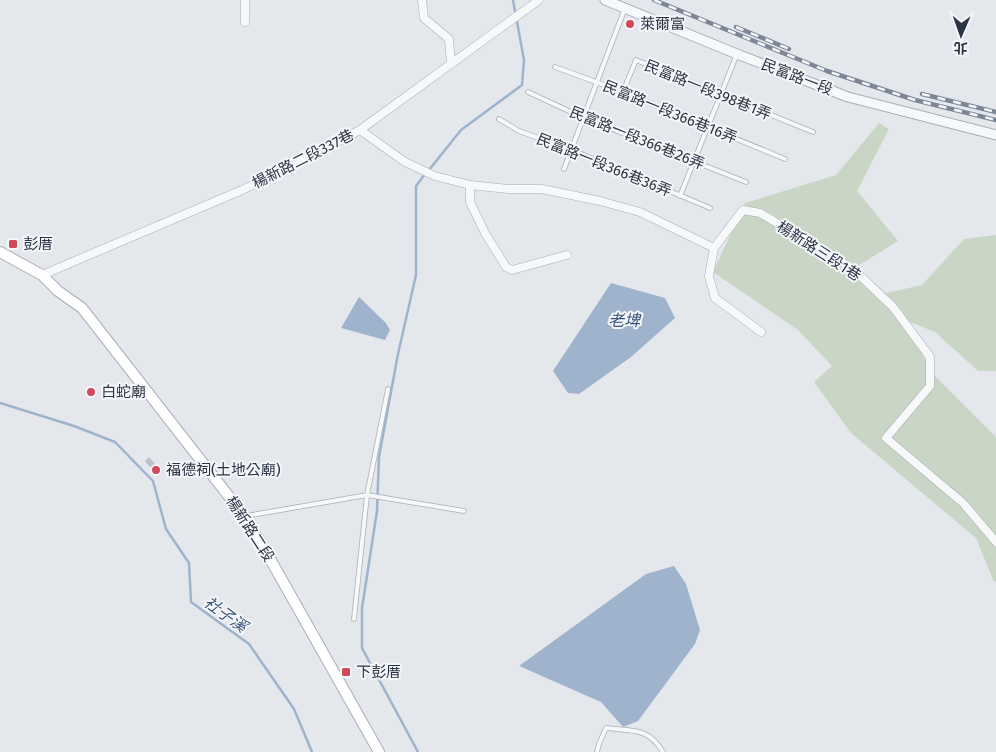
<svg xmlns="http://www.w3.org/2000/svg" width="996" height="752" font-family="'Fira Sans','Noto Sans TC',sans-serif">
	<style>
		.green { fill: #c9d6c5 }
		.water { fill: #9fb4cc }
		.lines { fill: none; stroke-linecap: round; stroke-linejoin: round }
		.stream { stroke: #9fb4cc; stroke-width: 2.5 }
		.building { fill: #bbc0ca }
		.service-casing { stroke: #a9aeb7; stroke-width: 5.5 }
		.minor-casing { stroke: #a9aeb7; stroke-width: 9 }
		.tertiary-casing { stroke: #a9aeb7; stroke-width: 11 }
		.secondary-casing { stroke: #a9aeb7; stroke-width: 12 }
		.service { stroke: #f7f8fa; stroke-width: 4 }
		.minor { stroke: #f7f8fa; stroke-width: 8 }
		.tertiary { stroke: #f7f8fa; stroke-width: 9 }
		.secondary { stroke: #fff; stroke-width: 10 }
		.rail-casing { stroke: #7d8696; stroke-width: 4.5 }
		.rail { stroke: #f4f6f9; stroke-width: 2.5; stroke-dasharray: 8; stroke-linecap: butt }
		.poi-dot { fill: #d1495b; stroke: #f4f6f9; stroke-width: 2 }
		.labels { text-anchor: middle; stroke-width: 4; stroke-linejoin: round; paint-order: stroke }
		.poi-label { font-size: 15px; fill: #2b3445; stroke: #f4f6f9; text-anchor: start }
		.street-label { font-size: 15px; fill: #2b3445; stroke: #f4f6f9 }
		.water-label { font-size: 16px; font-style: italic; fill: #34527a; stroke: #f4f6f9 }
	</style>
	<rect width="100%" height="100%" fill="#e4e7ec"/>
	<!-- green -->
	<path class="green" d="M879 123 889 129 857 191 898 241 856 267 886 293 922 285 964 239 996 235V371H978L935 332 905 320 931 372 996 437V581L994 582 976 538 851 433 814 382 832 366 798 330 713 272 745 203 836 175Z"/>
	<!-- water -->
	<path class="water" d="M611 283 665 298 675 318 631 357 579 394 568 393 553 371Z
		M359 297 386 323 390 330 385 340 341 328Z
		M674 566 686 584 700 630 695 644 638 721 623 727 601 702 519 666 646 574Z"/>
	<g class="lines">
		<!-- stream -->
		<path class="stream" d="M429 170 461 130 522 85 524 60 513 0
			M0 403 74 426 115 442 153 481 166 529 189 563 191 602 249 644 294 709 312 752
			M418 752 362 648V608L377 511 379 457 398 354 416 275V186L425 174"/>
	</g>
	<!-- building -->
	<path class="building" d="M149 457 162 472 157 476 145 461Z"/>
	<g class="lines">
		<defs>
			<path id="service" d="M555 67 623 92 785 159
				M528 92 584 118 746 182
				M623 92 636 60 813 132
				M499 119 519 131 572 150 710 208
				M564 169 625 8
				M680 196 737 54
				M246 516 367 495 464 511
				M354 619 367 495 388 389
				M597 752 599 744 606 728C632 731 648 727 663 752"/>
			<path id="minor" d="M245 0V22
				M422 0 424 18 449 39 451 64
				M360 130 405 162 435 176 470 185 508 189H542L600 201 640 212 714 248 709 276 715 298 761 332
				M470 185V202L485 233 506 267 512 270 567 255
				M714 248 743 210 760 213 852 268 893 307 930 357V386L886 438 963 503 996 542
				M42 275 242 190 302 161 360 130 539 0"/>
			<path id="tertiary" d="M605 0 737 54 848 97 996 135"/>
			<path id="secondary" d="M0 252 42 275 58 291 82 308 238 508 260 541 379 752"/>
		</defs>
		<!-- service casing -->
		<use href="#service" class="service-casing"/>
		<!-- minor casing -->
		<use href="#minor" class="minor-casing"/>
		<!-- tertiary casing -->
		<use href="#tertiary" class="tertiary-casing"/>
		<!-- secondary casing -->
		<use href="#secondary" class="secondary-casing"/>
		<!-- service -->
		<use href="#service" class="service"/>
		<!-- minor -->
		<use href="#minor" class="minor"/>
		<!-- tertiary -->
		<use href="#tertiary" class="tertiary"/>
		<!-- secondary -->
		<use href="#secondary" class="secondary"/>
		<defs>
			<path id="rail" d="M654 0 827 71 915 100 996 120
				M736 27 789 49
				M922 94 996 112"/>
		</defs>
		<!-- rail casing -->
		<use href="#rail" class="rail-casing"/>
		<!-- rail -->
		<use href="#rail" class="rail"/>
	</g>
	<!-- markers -->
	<g class="poi-dot">
		<circle cx="630" cy="24" r="5"/>
		<rect x="8" y="239" width="10" height="10" rx="2.5"/>
		<circle cx="91" cy="392" r="5"/>
		<circle cx="156" cy="470" r="5"/>
		<rect x="341" y="667" width="10" height="10" rx="2.5"/>
	</g>
	<g class="labels">
		<!-- poi labels -->
		<g class="poi-label">
			<text x="640" y="29">萊爾富</text>
			<text x="23" y="249">彭厝</text>
			<text x="101" y="397">白蛇廟</text>
			<text x="166" y="475">福德祠(土地公廟)</text>
			<text x="356" y="677">下彭厝</text>
		</g>
		<!-- street labels -->
		<g class="street-label">
			<text transform="translate(797 77) rotate(21)" y="5">民富路一段</text>
			<text transform="translate(708 90) rotate(22)" y="5">民富路一段398巷1弄</text>
			<text transform="translate(670 112) rotate(22)" y="5">民富路一段366巷16弄</text>
			<text transform="translate(637 138) rotate(22)" y="5">民富路一段366巷26弄</text>
			<text transform="translate(303 159) rotate(-27)" y="5">楊新路二段337巷</text>
			<text transform="translate(604 165) rotate(22)" y="5">民富路一段366巷36弄</text>
			<text transform="translate(819 251) rotate(33)" y="5">楊新路三段1巷</text>
			<text transform="translate(250 529) rotate(57)" y="5">楊新路二段</text>
		</g>
		<!-- water labels -->
		<g class="water-label">
			<text x="624" y="326">老埤</text>
			<text transform="translate(226 614) rotate(36)" y="6">社子溪</text>
		</g>
	</g>
	<!-- north arrow -->
	<g transform="translate(961 35) rotate(182)" stroke="#f4f6f9" stroke-width="4" paint-order="stroke">
	<path d="M0-4L9 19L0 12L-9 19Z" fill="#2b3445"/>
	<text y="-8" font-size="14" font-weight="bold" text-anchor="middle" fill="#2b3445">北</text>
	</g>
</svg>
